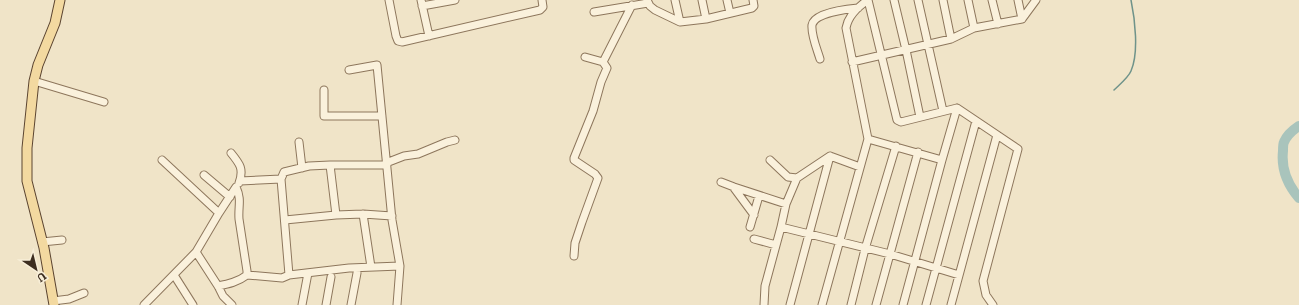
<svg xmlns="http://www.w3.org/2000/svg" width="1299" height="305" font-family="Literata,serif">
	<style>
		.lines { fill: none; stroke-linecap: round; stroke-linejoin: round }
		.stream { stroke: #6f938a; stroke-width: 1.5 }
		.river { stroke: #a9c4bc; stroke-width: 10 }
		.minor-casing { stroke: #8d765c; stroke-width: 9 }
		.major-casing { stroke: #5b4430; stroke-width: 11 }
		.minor { stroke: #faf1dc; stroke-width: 7 }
		.major { stroke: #f3d9a0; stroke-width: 9 }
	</style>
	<rect width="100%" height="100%" fill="#f0e4c8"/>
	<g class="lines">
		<!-- stream -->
		<path class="stream" d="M1114 90C1119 85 1128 78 1131 71 1139 53 1135 19 1131 0"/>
		<!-- river -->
		<path class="river" d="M1299 126C1293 130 1287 135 1284 142 1283 144 1283 148 1283 151 1281 169 1287 184 1299 198"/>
		<defs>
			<path id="minor" d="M389 0 396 36 398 41 402 42 540 10 543 7 542 0
				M421 0 429 36
				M647 0 650 6 655 10 680 22 706 19 752 8 754 6 753 0
				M675 0 680 22
				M702 0 706 19
				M727 0 730 13
				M868 0 897 120 901 122 957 108 1018 149 983 281 986 295 993 305
				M894 0 906 50 920 117
				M918 0 943 111
				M943 0 951 39
				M968 0 974 28
				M992 0 998 24
				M1018 0 1022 19
				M422 6 455 0
				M594 12 648 3
				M585 57 603 62 632 5
				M820 59C817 49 811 35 812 25 814 13 847 9 858 8
				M852 62 951 39 974 28 1022 19 1036 0
				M349 70 377 65 392 220 400 266 397 305
				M34 81 104 102
				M324 90V116H382
				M868 139 942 160
				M299 142 302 168
				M231 153C240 164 244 169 239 183
				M830 156 797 178 786 204 781 227 890 254 959 275
				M162 160 219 213
				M770 160 788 177 797 178
				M386 163 404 156 418 154 447 142 455 140
				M330 165H387
				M204 175 230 197
				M240 181 281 179
				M721 182 734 187 786 204
				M734 188 754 215
				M363 214 371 267
				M285 220 336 215 363 214 392 216
				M750 227 759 196
				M754 239 776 245
				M42 242 62 240
				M196 252 218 286 223 296 232 305
				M574 256 575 243 582 222 598 178 595 174 574 160V158L593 111 601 82 607 68 603 62
				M174 275 193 305
				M247 275 282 278 289 275 281 179 284 172 309 166 330 165 336 215
				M289 275 349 268 400 266
				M53 301 69 299 84 293
				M144 305 196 252 219 213 236 187C242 200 238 206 239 219L247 271V275C238 282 228 284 218 286
				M302 305 308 273
				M326 305 331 277
				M351 305 357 273
				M764 305 765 286 781 227
				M790 305 830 156 860 167
				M822 305 868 139 846 28C848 16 859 6 868 0
				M851 305 865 249 896 146
				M876 305 918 152
				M903 305 942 160 957 108
				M926 305 976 121
				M951 305 997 135"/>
			<path id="major" d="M54 305 44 248 27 181V148L34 81 38 65 55 23 60 0"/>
		</defs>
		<!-- minor casing -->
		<use href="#minor" class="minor-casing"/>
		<!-- major casing -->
		<use href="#major" class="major-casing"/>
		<!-- minor -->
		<use href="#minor" class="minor"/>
		<!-- major -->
		<use href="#major" class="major"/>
	</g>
	<!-- north arrow -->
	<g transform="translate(36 269) rotate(145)" stroke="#f7eed8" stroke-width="3" paint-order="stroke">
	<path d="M0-3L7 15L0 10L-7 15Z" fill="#3d2e20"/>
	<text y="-6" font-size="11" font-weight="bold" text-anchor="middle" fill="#3d2e20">U</text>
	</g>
</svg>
